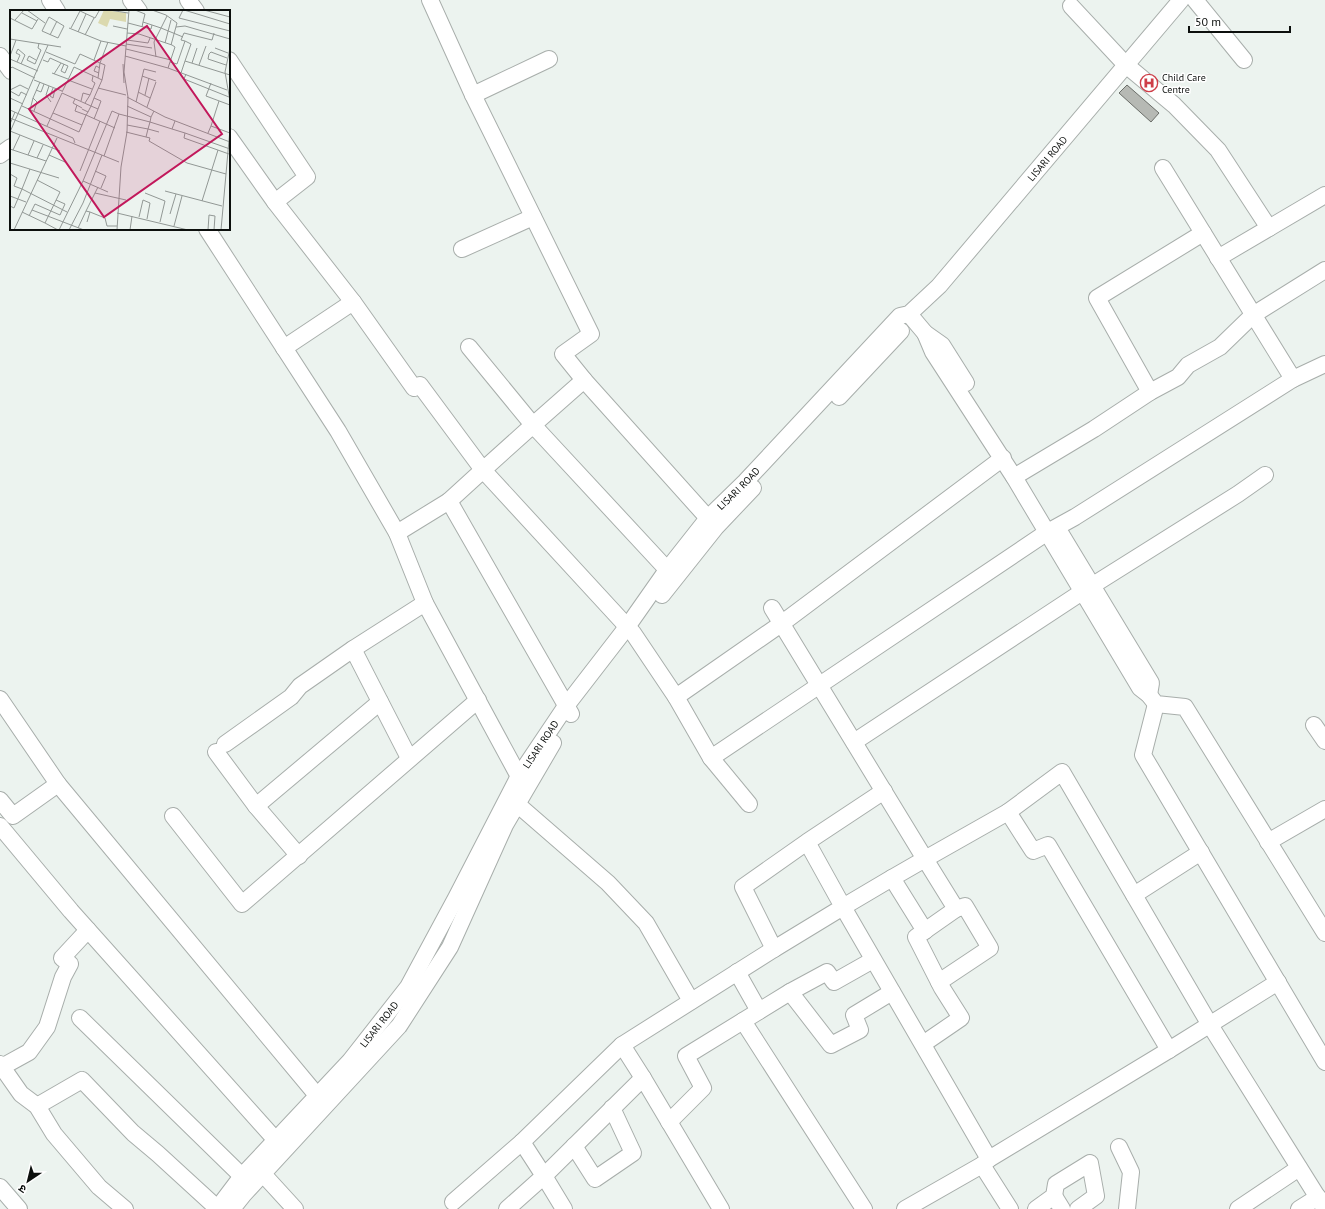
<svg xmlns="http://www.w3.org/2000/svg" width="1325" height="1209" font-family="'PT Sans','Noto Sans Devanagari',sans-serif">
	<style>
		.building { fill: #b6b9b4; stroke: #6b6e69 }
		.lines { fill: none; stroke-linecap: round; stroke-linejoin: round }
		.minor-casing { stroke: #a8aeab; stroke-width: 18 }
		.minor { stroke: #fff; stroke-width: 16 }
		.labels { text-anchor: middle; stroke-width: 3; stroke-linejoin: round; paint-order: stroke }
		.poi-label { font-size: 10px; fill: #0c0f0d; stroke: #fff; text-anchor: start }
		.street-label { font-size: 10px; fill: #0c0f0d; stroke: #fff }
		.inset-road { fill: none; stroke: #929895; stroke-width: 1 }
		.view { fill: #c2185b; fill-opacity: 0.15; stroke: #c2185b; stroke-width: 2 }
		.inset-edge { fill: none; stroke: #0c0f0d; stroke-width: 2 }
	</style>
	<rect width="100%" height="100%" fill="#ecf3ef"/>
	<!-- building -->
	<path class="building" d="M1127 85 1159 113 1151 122 1119 93Z"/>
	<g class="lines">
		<defs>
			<g id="minor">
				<path d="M50 0 57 11"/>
				<path d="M131 0 139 11"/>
				<path d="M188 0 196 11"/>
				<path d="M430 0 473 95 591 334 563 354 584 380"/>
				<path d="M1195 0 1244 60"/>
				<path d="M1071 6 1126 65 1174 105 1218 150 1269 228"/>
				<path d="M0 56 11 71"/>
				<path d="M229 60 307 177 275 202 353 302"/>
				<path d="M473 95 549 59"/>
				<path d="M229 137 275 202"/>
				<path d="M0 155 11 147"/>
				<path d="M207 229 338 431 397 533 425 603 523 784"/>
				<path d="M462 249 533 217"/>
				<path d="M1218 258 1325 195"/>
				<path d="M909 314 925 333 942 345 966 383"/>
				<path d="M925 333 933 352 1014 477 1140 688 1149 695 1156 704 1185 707 1325 933"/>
				<path d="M469 347 533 425 584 380 715 526"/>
				<path d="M284 348 353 302 414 388 420 385 483 470 533 425 674 577"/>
				<path d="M1293 379 1325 364"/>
				<path d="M1150 392 1097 298 1203 233"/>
				<path d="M839 397 901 331"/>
				<path d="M1014 477 1094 429 1150 392 1178 377 1188 365 1220 347 1253 315 1325 270"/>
				<path d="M449 501 483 470 633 633 676 697 781 624 1003 458"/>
				<path d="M1059 531 1151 683 1149 695"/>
				<path d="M397 533 449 501 571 714"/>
				<path d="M662 595 716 527 753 488"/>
				<path d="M772 608 925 859 1008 812 1033 851 1048 845 1169 1050"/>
				<path d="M353 649 409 758"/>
				<path d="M676 697 711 758 1046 533 1075 517 1293 379 1163 168"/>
				<path d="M0 699 58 784 325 1105"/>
				<path d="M1156 704 1143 755 1325 1062"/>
				<path d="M1314 725 1325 741"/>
				<path d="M854 742 1082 592 1238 494 1265 475"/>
				<path d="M225 744 291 697 300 686 353 649 425 603"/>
				<path d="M216 752 256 806 299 856"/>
				<path d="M711 758 749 804"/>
				<path d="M0 800 13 816 58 784"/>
				<path d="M517 804 608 883 646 923 691 1001"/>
				<path d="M256 806 380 702"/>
				<path d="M1008 812 1062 772 1210 1025 1325 1209"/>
				<path d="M173 816 242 904 478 700"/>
				<path d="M0 826 71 911 282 1147"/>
				<path d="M807 842 743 887 774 949 843 907 807 842 884 791"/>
				<path d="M1268 842 1325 809"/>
				<path d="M892 878 843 907 989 1159 1169 1050 1278 982"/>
				<path d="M1134 895 1201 852"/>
				<path d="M925 931 892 878 925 859 956 909 965 906 990 948 939 982"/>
				<path d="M873 960 834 982 827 972 790 992 831 1045 860 1030 854 1015 892 992"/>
				<path d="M737 972 759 1011"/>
				<path d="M80 1018 249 1183"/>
				<path d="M743 1021 864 1209"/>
				<path d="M923 1044 961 1018 942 988 916 937 956 909"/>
				<path d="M0 1064 21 1094 37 1106 54 1134 99 1187 125 1209"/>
				<path d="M0 1068 29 1052 47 1027 63 977 70 964 62 958 88 930"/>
				<path d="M643 1078 622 1045 774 949"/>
				<path d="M37 1106 82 1080 133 1133 158 1154 218 1209"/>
				<path d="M669 1122 703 1088 686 1056 790 992"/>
				<path d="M574 1146 595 1179 633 1153 612 1108"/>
				<path d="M1119 1147 1131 1172 1127 1209"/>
				<path d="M982 1165 1010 1209"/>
				<path d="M263 1174 295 1209"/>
				<path d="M0 1187 19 1209"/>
				<path d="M1054 1196 1062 1209"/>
				<path d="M453 1202 522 1142"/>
				<path id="s1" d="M217 1209 242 1176 350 1061 408 987 456 898 519 776 566 706 627 627 667 570 708 518 745 482 900 316 909 314 939 286 1181 0"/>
				<path d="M232 1209 244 1194 399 1026 450 947 505 825 553 743"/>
				<path d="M507 1209 544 1176 522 1142 622 1045"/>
				<path d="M564 1209 544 1176 643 1078 721 1209"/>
				<path d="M905 1209 982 1165 989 1159"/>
				<path d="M1036 1209 1054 1196 1056 1184 1090 1163 1096 1196 1078 1209"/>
				<path d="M1238 1209 1299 1168"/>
				<path d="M1299 1209 1318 1197"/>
			</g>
		</defs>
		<!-- minor casing -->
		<use href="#minor" class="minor-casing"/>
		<!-- minor -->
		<use href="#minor" class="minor"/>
	</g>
	<!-- icons -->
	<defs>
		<symbol id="hospital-ring" viewBox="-11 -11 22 22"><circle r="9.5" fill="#fff" stroke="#ce3e48" stroke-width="1.5"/><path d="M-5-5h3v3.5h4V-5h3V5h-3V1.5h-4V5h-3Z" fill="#ce3e48"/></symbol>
	</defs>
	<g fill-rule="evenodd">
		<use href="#hospital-ring" x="1139" y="73" width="20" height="20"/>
	</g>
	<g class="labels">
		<!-- poi labels -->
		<g class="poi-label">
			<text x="1162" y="81">Child Care<tspan x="1162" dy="12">Centre</tspan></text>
		</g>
		<!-- street labels -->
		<g class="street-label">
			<text dy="4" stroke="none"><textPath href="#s1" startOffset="1348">LISARI ROAD</textPath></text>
			<text dy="4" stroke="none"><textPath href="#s1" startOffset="894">LISARI ROAD</textPath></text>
			<text dy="4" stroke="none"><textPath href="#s1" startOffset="570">LISARI ROAD</textPath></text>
			<text dy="4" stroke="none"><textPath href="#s1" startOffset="246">LISARI ROAD</textPath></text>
		</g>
	</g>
	<!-- overview -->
	<g transform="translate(10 10)">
		<rect width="220" height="220" fill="#ecf3ef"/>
		<path d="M94 0 116 3V12L100 9 97 17 88 13Z" fill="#dbd9af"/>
		<path class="inset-road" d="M17 0 35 13M68 0 85 8 89 1M99 0 118 3M125 0 135 4 133 12M142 0 156 5 167 13 161 35M173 0 169 8 220 21M174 0 220 14M194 0 220 7M12 3 27 11M39 7 54 16 48 28 32 21ZM0 8 22 19 28 9M5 10 14 0M118 13 141 19 142 15 151 18M103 16 117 19M132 17 133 12 142 15M166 17 175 16 220 29M59 18 91 31 116 36M61 18 70 1M151 18 173 27M68 22 76 4M117 23 129 24 162 35 165 37 160 52M40 25 47 11M75 25 84 8M0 29 51 37M117 30 138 33 140 28M175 31 181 34 175 51M155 33 161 10M116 34 142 38M205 38 218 43M220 38 215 62 220 91M116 39 161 50M36 42 65 54 70 44 90 53 88 68 64 57 58 70 82 79M0 46 6 30M115 46 158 58 217 80M146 47 144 32 157 6M0 49 28 61M26 50 19 46 17 50 25 54 31 40 28 38 29 33M33 50 38 52 40 48 51 53 44 64M84 50 91 31M7 52 10 45 6 43 8 39 15 45 11 54M51 53 58 56 55 63 51 61 54 54M182 53 187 38M113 54 114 73M189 55 196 36M216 55 198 49 199 44 201 42 217 48M158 58 160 52 167 54 175 31 171 30 174 23 202 30 204 23M0 59 2 57 25 68M42 63 58 69M89 63 84 61 86 56 90 58M171 63 175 51 220 65M176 64 174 69 219 87M132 66 146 71M24 70 52 81M92 70 95 55 90 53 98 32M201 73 196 86 220 95M39 76 36 85 41 92M43 78 40 86 43 88 45 79M88 78 116 85M0 80 10 75 18 79M26 80 31 82 34 74M0 81 9 86 11 82 17 85M52 82 58 70M128 82 140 88M80 85 85 73 82 71 83 66M135 85 139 68M117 87 155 107 220 132M0 88 13 94M23 88 30 72M84 88 92 70 88 68M65 89 63 93 72 98M71 91 73 83 80 85 75 93M126 92 134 59 146 62M67 95 65 101 76 105 78 102 72 99M12 96 69 122 72 115M117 96 141 107 144 101M137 97 146 72M0 100 63 128 65 133M20 100 23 88 27 92 24 101M43 103 72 115 76 105 105 118M0 108 109 152M84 109 88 99 81 96 84 88 91 91 88 99M0 114 5 102M117 115 138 119 140 112 162 119 165 111M37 116 52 83 81 96 78 102M201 116 209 91M162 119 175 123 174 128 219 144M0 121 50 141M0 122 38 35M116 122 136 127 138 119 149 122M175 123 220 139M198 123 201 116 220 123M136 127 140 128 139 131 177 153 216 164M0 139 36 151M3 140 10 125M18 145 24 131M39 145 55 152M94 146 109 104 140 112 141 107M27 148 33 135M0 153 49 168M20 159 12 179 57 202M70 161 90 111M85 161 96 166 91 178M0 164 7 168 4 176 12 179 4 198 0 196M27 170 50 182 35 213 48 220M155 181 212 196M98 182 73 171 102 101 109 104M85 183 116 190M135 183 155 191 150 212M0 186 16 192M192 191 208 140M22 200 74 220M76 201 88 177M12 202 35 213M107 203 178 220M160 204 166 184M19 206 25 194 50 205 55 194 46 190M129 207 133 190 140 193 137 209M77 212 80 202 95 208 97 216H107M164 216 172 186M68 218 76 201 80 202M4 220 47 128M49 220 73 171M59 220 73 193 92 145M107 220 111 157 117 122 118 87 114 62 119 0M120 220 122 206M198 220 199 205 205 206 204 220M211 220 220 119"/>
		<path class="view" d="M137 16 212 124 94 207 19 99Z"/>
		<rect width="220" height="220" class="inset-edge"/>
	</g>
	<!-- north arrow -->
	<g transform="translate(28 1181) rotate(215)" stroke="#ffffff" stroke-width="3" paint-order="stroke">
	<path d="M0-3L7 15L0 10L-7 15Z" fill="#0c0f0d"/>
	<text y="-6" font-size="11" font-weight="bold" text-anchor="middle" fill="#0c0f0d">उ</text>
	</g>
	<!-- scale -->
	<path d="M1189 26v6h101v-6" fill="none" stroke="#0c0f0d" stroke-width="2"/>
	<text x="1195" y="26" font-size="12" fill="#0c0f0d" stroke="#ffffff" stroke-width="3" paint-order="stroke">50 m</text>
</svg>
